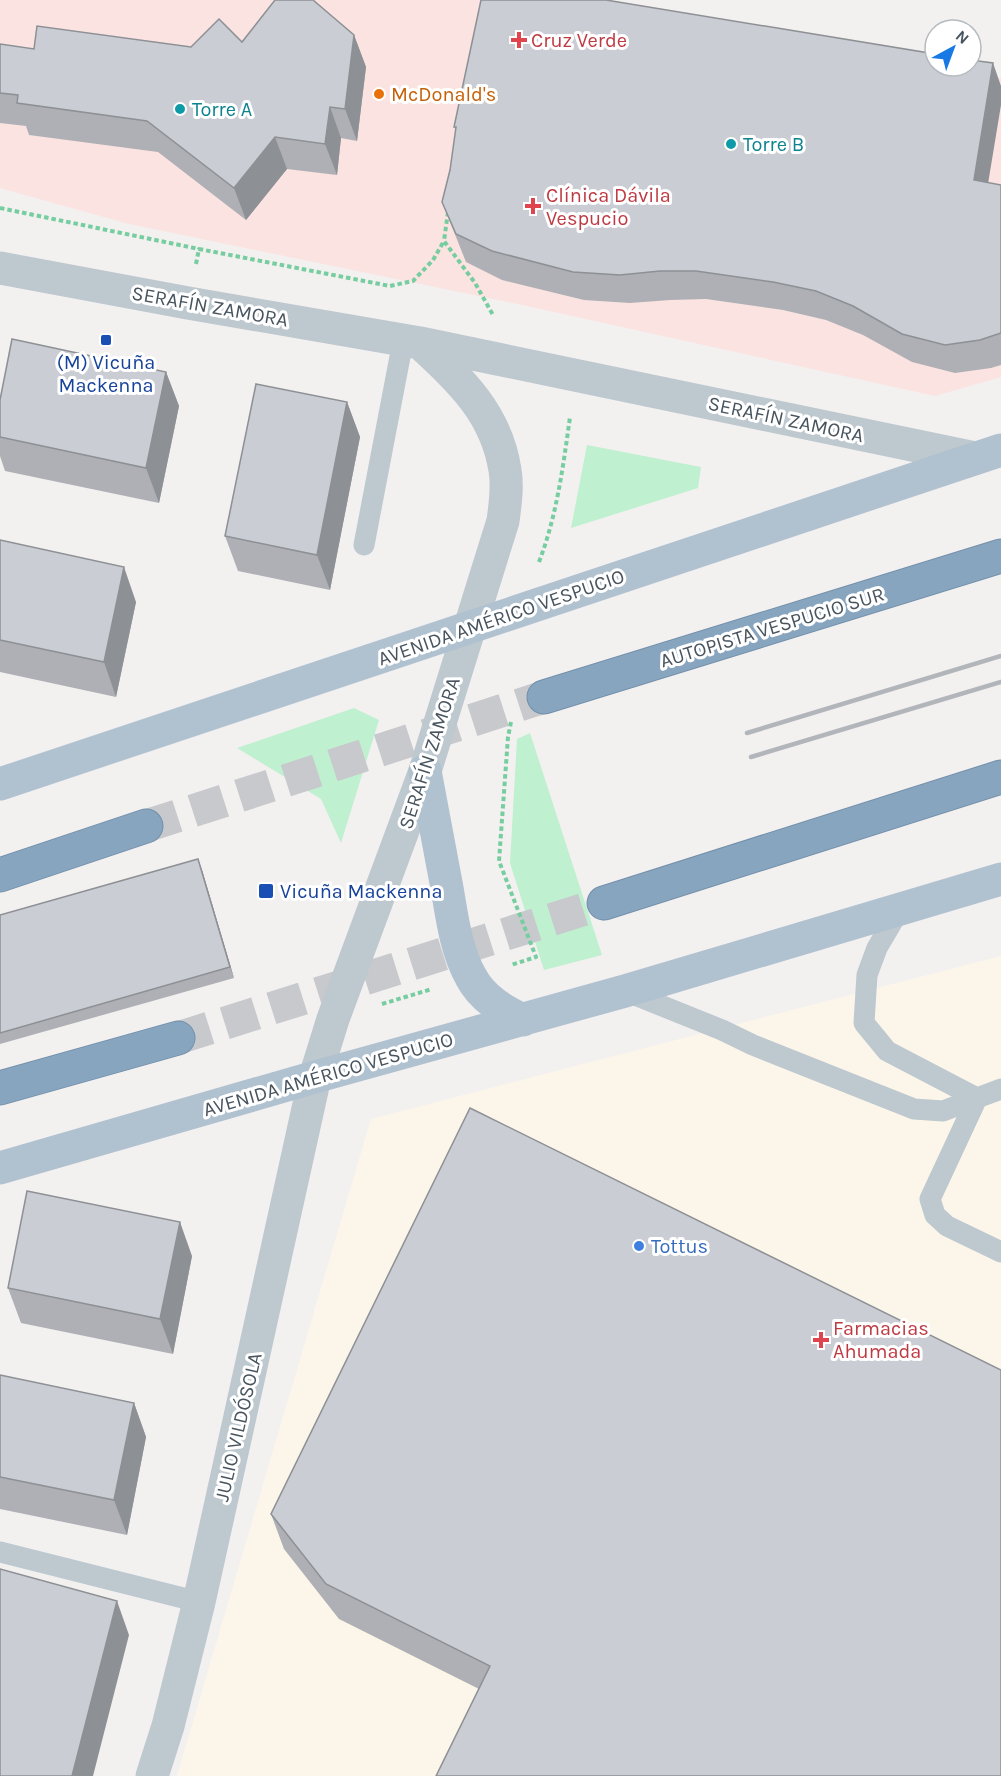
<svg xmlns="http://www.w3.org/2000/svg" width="1001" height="1776" font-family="Karla,sans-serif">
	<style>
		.commercial { fill: #fcf6ea }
		.medical { fill: #fbe3e1 }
		.green { fill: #bff0d0 }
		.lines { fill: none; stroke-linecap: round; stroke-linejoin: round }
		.motorway-tunnel { stroke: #c8c9cc; stroke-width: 33; stroke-dasharray: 33 16; stroke-linecap: butt }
		.motorway-casing { stroke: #7390ab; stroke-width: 35 }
		.path { stroke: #76cea0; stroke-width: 4; stroke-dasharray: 4.5 3; stroke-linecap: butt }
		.service { stroke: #bec8cf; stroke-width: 21 }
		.tertiary { stroke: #bec8cf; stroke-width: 33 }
		.primary { stroke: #b0c1cf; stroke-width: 33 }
		.motorway { stroke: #88a5bf; stroke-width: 33 }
		.rail { stroke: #b2b6ba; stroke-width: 4.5 }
		.wall { fill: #aeb0b5 }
		.shaded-wall { fill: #8d9094 }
		.building { fill: #cacdd3; stroke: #8d9094; stroke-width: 1.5 }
		.health-dot { fill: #e0444e; stroke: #fff; stroke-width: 2 }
		.food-dot { fill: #e8710a; stroke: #fff; stroke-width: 2 }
		.culture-dot { fill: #0f9aa8; stroke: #fff; stroke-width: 2 }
		.transit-dot { fill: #1a4fb4; stroke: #fff; stroke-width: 2 }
		.shop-dot { fill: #3f7fe0; stroke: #fff; stroke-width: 2 }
		.labels { text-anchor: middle; stroke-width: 6; stroke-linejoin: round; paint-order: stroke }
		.health-label { font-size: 20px; fill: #be3a42; stroke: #fff; text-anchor: start }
		.food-label { font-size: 20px; fill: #c56008; stroke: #fff; text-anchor: start }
		.culture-label { font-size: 20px; fill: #0d838f; stroke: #fff; text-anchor: start }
		.street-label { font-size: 20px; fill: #48545e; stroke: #fff }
		.transit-label { font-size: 20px; fill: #164399; stroke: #fff }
		.shop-label { font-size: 20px; fill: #366cbe; stroke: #fff; text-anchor: start }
	</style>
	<rect width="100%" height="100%" fill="#f3f0f0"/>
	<!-- commercial -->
	<path class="commercial" d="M1001 956V1776H177L371 1119Z"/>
	<!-- medical -->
	<path class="medical" d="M0 0H563L1001 78V377L935 396 522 305 129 224 0 188Z"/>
	<!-- green -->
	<path class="green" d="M587 445 701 467 698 488 571 528Z
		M354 708 379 720 341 843 321 799 237 748Z
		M530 733 602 955 544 970 510 863 517 739Z"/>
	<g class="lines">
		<!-- motorway-tunnel -->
		<path class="motorway-tunnel" d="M146 826 544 697
			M178 1038 604 903"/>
		<defs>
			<path id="motorway" d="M544 697 1001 556
				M0 875 146 826
				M604 903 1001 777
				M0 1088 178 1038"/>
		</defs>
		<!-- motorway casing -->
		<use href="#motorway" class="motorway-casing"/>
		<!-- path -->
		<path class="path" d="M0 208 199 249
			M448 212 444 241 475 283 493 315
			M196 264 199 249 390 286 413 281 433 260 444 241
			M539 562C557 515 563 467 570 417
			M511 722 508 737 499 861 536 957 511 965
			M382 1004 432 989"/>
		<!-- service -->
		<path class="service" d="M364 545 403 341
			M900 909 877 948 867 975 864 1023 887 1051 977 1098
			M625 991 722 1030 753 1045 914 1109 943 1111 977 1098
			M1001 1089 977 1098 930 1199 935 1215 947 1226 1001 1252
			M0 1552 199 1602"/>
		<!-- tertiary -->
		<path class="tertiary" d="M0 268 188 303 420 343 975 458
			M152 1776 168 1726 199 1602 315 1077 333 1019 425 771 503 521C505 505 508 487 505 470 496 413 461 381 420 343"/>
		<!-- primary -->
		<path class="primary" d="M425 771C432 810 440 849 447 888 452 917 456 951 471 977 482 998 502 1010 523 1020
			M0 784 1001 450
			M0 1168 315 1077 625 991 1001 879"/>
		<!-- motorway -->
		<use href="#motorway" class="motorway"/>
		<!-- rail -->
		<path class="rail" d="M747 733 1001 656
			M751 757 1001 682"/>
	</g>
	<!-- wall -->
	<path class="wall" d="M354 35 366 67 357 141 341 138 337 175 287 169 246 220 158 152 29 135 26 126 0 123V44L34 49 191 47 242 42Z
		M454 127 988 183 1001 185V365L991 368 955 373 912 362 863 335 826 320 783 310 706 299 670 300 630 303 584 300 502 280 466 262 442 202 450 170 456 130Z
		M166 372 179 406 159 503 5 471 0 456V400Z
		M347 402 360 437 330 590 238 571 225 536Z
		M0 540 136 602 116 697 0 672Z
		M202 870 234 978 0 1044V915Z
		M192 1256 173 1354 21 1323 8 1288Z
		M1001 1370 479 1689 339 1619 284 1549 271 1514Z
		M0 1375 134 1403 146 1437 127 1535 0 1509Z"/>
	<!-- shaded-wall -->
	<path class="shaded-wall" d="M354 35 366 67 357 141 345 109Z
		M993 63 1001 86V105L984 208 974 180Z
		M330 107 341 138 337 175 325 144Z
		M275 137 287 169 246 220 234 188Z
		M166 372 179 406 159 503 146 468Z
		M347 402 360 437 330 590 317 555Z
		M124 567 136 602 116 697 104 662Z
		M198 859 202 870 234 978 230 967Z
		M180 1222 192 1256 173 1354 160 1319Z
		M134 1403 146 1437 127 1535 114 1500Z
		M117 1601 129 1635 93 1776H72Z"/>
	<!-- building -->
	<path class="building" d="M275 0H313L354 35 345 109 330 107 325 144 275 137 234 188 147 121 17 103 18 95 0 93V44L34 49 37 26 191 47 219 19 242 42Z
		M481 0H606L935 54V66H971V60L993 63 974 180 1001 185V333L980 340 945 345 902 334 853 306 816 291 773 282 696 271H660L620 275 573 272 492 251 456 234 442 202 450 170 456 127H454Z
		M12 339 166 372 146 468 0 437V400Z
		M256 384 347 402 317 555 225 536Z
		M0 540 124 567 104 662 0 640Z
		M198 859 230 967 0 1033V915Z
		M470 1108 1001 1370V1776H436L490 1666 326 1584 271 1514Z
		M27 1191 180 1222 160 1319 8 1288Z
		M0 1375 134 1403 114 1500 0 1477Z
		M0 1569 117 1601 72 1776H0Z"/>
	<!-- markers -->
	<g class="health-dot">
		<path d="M516 31h6v6h6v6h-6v6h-6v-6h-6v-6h6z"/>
		<path d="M530 197h6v6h6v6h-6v6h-6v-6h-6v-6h6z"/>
		<path d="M818 1331h6v6h6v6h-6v6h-6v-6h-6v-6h6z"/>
	</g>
	<circle class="food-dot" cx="379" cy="94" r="6"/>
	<g class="culture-dot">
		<circle cx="180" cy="109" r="6"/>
		<circle cx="731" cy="144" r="6"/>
	</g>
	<g class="transit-dot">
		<rect x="100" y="334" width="12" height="12" rx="3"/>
		<rect x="258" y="883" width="16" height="16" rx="3"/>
	</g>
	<circle class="shop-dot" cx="639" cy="1246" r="6"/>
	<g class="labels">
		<!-- health labels -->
		<g class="health-label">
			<text x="531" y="47">Cruz Verde</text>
			<text x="546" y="202">Clínica Dávila<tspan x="546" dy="23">Vespucio</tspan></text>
			<text x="833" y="1335">Farmacias<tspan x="833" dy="23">Ahumada</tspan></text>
		</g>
		<!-- food labels -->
		<g class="food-label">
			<text x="391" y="101">McDonald's</text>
		</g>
		<!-- culture labels -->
		<g class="culture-label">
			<text x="192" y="116">Torre A</text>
			<text x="743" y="151">Torre B</text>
		</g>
		<!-- street labels -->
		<g class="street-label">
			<text transform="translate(210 306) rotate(10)" y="7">SERAFÍN ZAMORA</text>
			<text transform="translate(786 419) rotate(12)" y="7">SERAFÍN ZAMORA</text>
			<text transform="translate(501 617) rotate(-19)" y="7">AVENIDA AMÉRICO VESPUCIO</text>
			<text transform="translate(772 627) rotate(-17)" y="7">AUTOPISTA VESPUCIO SUR</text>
			<text transform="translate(429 753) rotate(-72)" y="7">SERAFÍN ZAMORA</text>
			<text transform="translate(328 1074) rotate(-16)" y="7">AVENIDA AMÉRICO VESPUCIO</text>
			<text transform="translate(238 1427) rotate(-77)" y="7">JULIO VILDÓSOLA</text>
		</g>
		<!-- transit labels -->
		<g class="transit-label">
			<text x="106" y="369">(M) Vicuña<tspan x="106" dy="23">Mackenna</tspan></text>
			<text x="280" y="898" text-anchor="start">Vicuña Mackenna</text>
		</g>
		<!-- shop labels -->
		<g class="shop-label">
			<text x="651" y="1253">Tottus</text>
		</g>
	</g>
	<!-- north arrow -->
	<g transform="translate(953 48) rotate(41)"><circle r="28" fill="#ffffff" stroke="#b6bbbf" stroke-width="1.5"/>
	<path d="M0-4.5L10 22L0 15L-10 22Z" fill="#1879e5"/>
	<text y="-9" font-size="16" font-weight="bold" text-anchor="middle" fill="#48545e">N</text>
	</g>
</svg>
